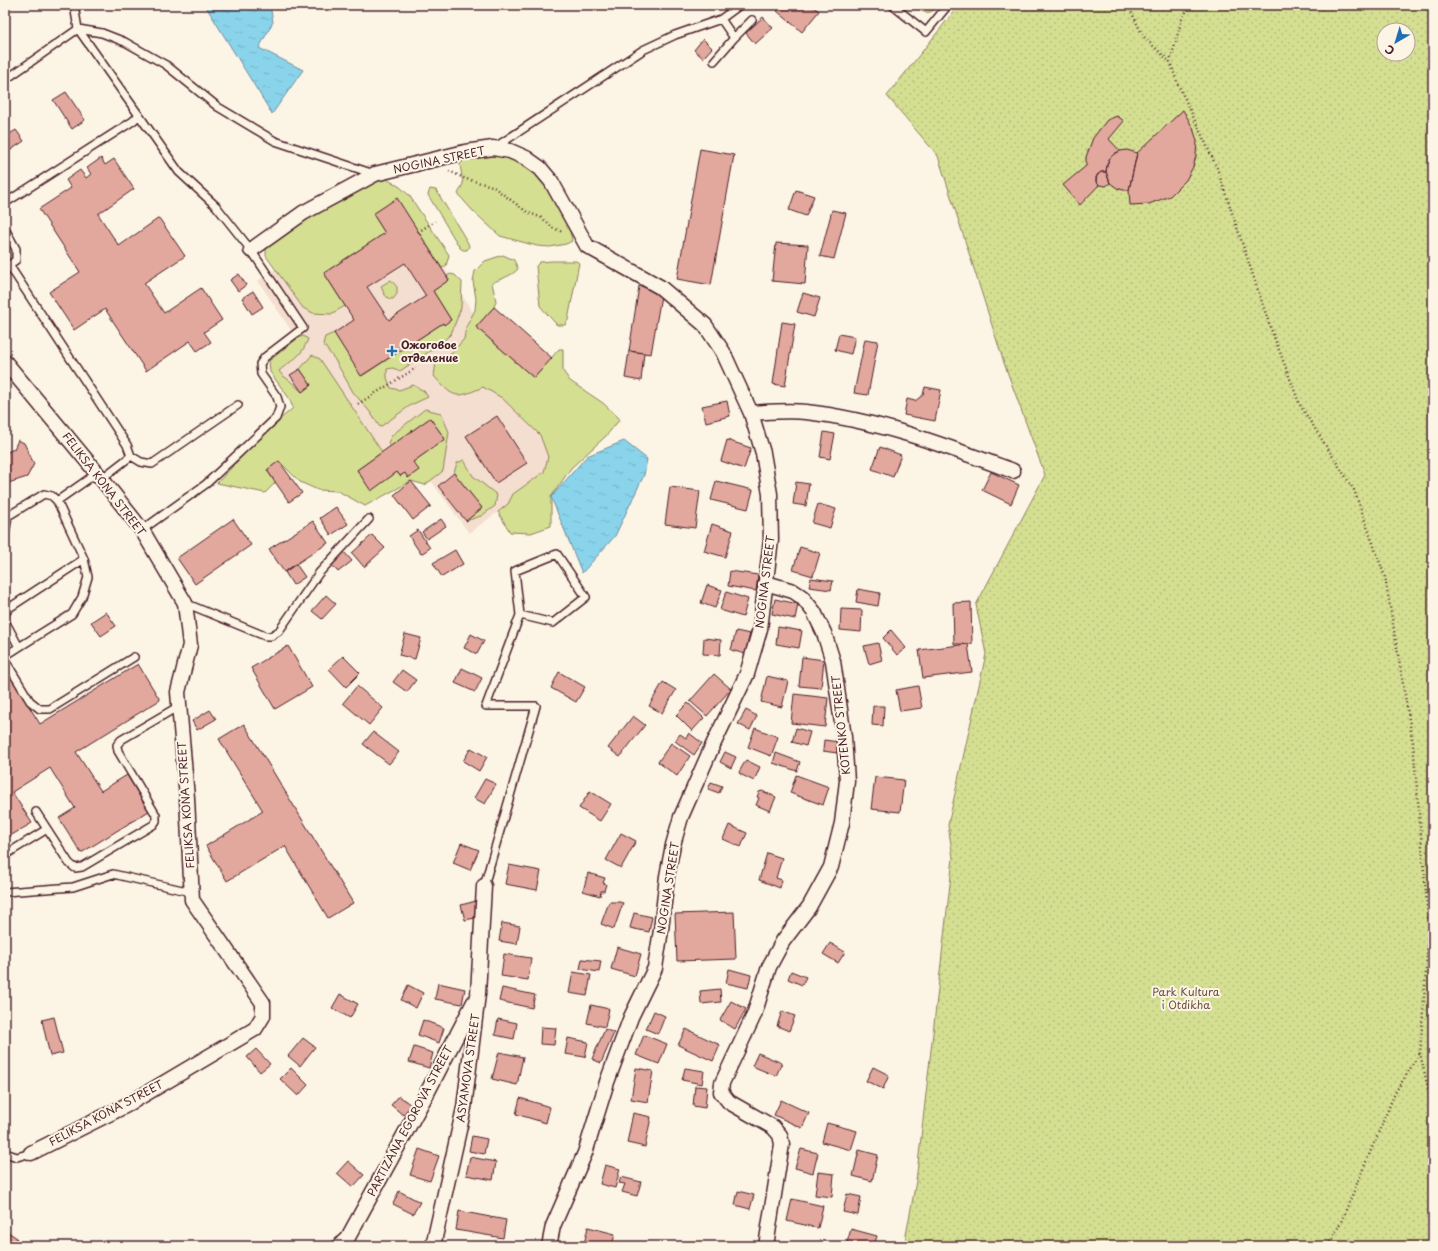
<svg xmlns="http://www.w3.org/2000/svg" width="1438" height="1251" font-family="'Playpen Sans',sans-serif">
	<style>
		.built { fill: #f4decf }
		.grass { fill: #d4df92; stroke: #8f7f5e }
		.park { fill: url(#park-dots); stroke: #8f7f5e; fill-rule: evenodd }
		.water { fill: url(#water-ripples); stroke: #708c9e }
		.building { fill: #e2a89d; stroke: #4a1f2b; fill-rule: evenodd }
		.lines { fill: none; stroke-linecap: round; stroke-linejoin: round }
		.lane-casing { stroke: #4a1f2b; stroke-width: 10 }
		.street-casing { stroke: #4a1f2b; stroke-width: 17 }
		.path { stroke: #4a1f2b; stroke-width: 2.5; stroke-dasharray: 1 3; stroke-linecap: butt }
		.lane { stroke: #fcf5e5; stroke-width: 7 }
		.street { stroke: #fcf5e5; stroke-width: 14 }
		.poi-dot { fill: #1f6fb2; stroke: #fcf5e5; stroke-width: 1.5 }
		.labels { text-anchor: middle; stroke-width: 4; stroke-linejoin: round; paint-order: stroke }
		.street-label { font-size: 11px; fill: #4a1f2b; stroke: #fcf5e5 }
		.poi-label { font-size: 11px; font-weight: bold; fill: #4a1f2b; stroke: #fcf5e5; text-anchor: start }
		.park-label { font-size: 11px; fill: #6c4f45; stroke: #fcf5e5 }
	</style>
	<defs>
		<pattern id="park-dots" width="8" height="8" patternUnits="userSpaceOnUse"><rect width="8" height="8" fill="#d4df92"/><path d="M2 2h.1M6 6h.1" fill="none" stroke="#b8bf7e" stroke-width="1.8" stroke-linecap="round"/></pattern>
		<pattern id="water-ripples" width="26" height="14" patternUnits="userSpaceOnUse"><rect width="26" height="14" fill="#89d4ea"/><path d="M2 4q2-2 4 0t4 0M15 11q2-2 4 0t4 0" fill="none" stroke="#78b6c9"/></pattern>
	</defs>
	<rect width="100%" height="100%" fill="#fcf5e5"/>
	<filter id="ink" filterUnits="userSpaceOnUse"><feTurbulence type="fractalNoise" baseFrequency=".025" numOctaves="2"/><feDisplacementMap in="SourceGraphic" scale="8" xChannelSelector="R" yChannelSelector="G"/><feConvolveMatrix kernelMatrix="1 2 1 2 8 2 1 2 1" color-interpolation-filters="sRGB"/></filter>
	<g filter="url(#ink)">
		<!-- built -->
		<path class="built" d="M388 180 478 320 472 327 555 459 552 473 469 533 432 482 411 479 363 505 273 361 299 342 258 281 277 268Z"/>
		<!-- grass -->
		<path class="grass" d="M913 5H938C929 17 923 13 913 5Z
			M484 156C495 156 508 155 518 160 540 169 570 218 572 241L566 244 550 247 537 246 500 236 472 210 458 194 463 184 460 164 464 160Z
			M385 178 400 187 409 195 449 255 446 266 442 268 397 199 373 214 385 233 324 273 345 306 331 314 313 313 303 308 266 256V247L270 242 347 195Z
			M430 189 436 190 468 243 469 247 467 250H463L460 248 428 195Z
			M503 255 514 260 518 269C512 276 500 279 492 283L496 301 494 307 476 327 534 378 559 349H563V371L570 381 603 403 620 419 606 436 571 468 551 497V526L531 533 510 532 498 512 508 504 513 494 544 472 548 457 540 435 502 398 483 387C456 399 454 399 434 376L436 362 451 354 464 339 466 327 475 310 476 299 473 281 475 271 485 261Z
			M552 261H576L579 263 568 320 565 325H557L540 306 536 266 540 262Z
			M450 274 455 275 462 282 461 308 451 334 439 345 400 371 393 368 387 369V378L391 388 399 390 413 385 424 391 428 397 411 405 380 427 370 412 353 392 335 360 323 344 325 337 334 333 362 376 443 323 444 324 451 320 433 291 449 280 447 276Z
			M391 280 397 287V294L393 299H389L384 294 381 286Z
			M303 336 308 339C301 358 294 358 279 371L282 375 289 380 302 392 311 385 300 369 312 355 320 359 382 452 357 470 371 490 397 472 400 476 405 473 413 462 445 439 430 418 390 447 388 443 392 435 425 409 441 413 449 432 443 471 425 485 411 481 365 506 338 491 318 490 300 482 279 461 267 470 275 483 265 493 217 483 264 433 293 408 289 398 270 372 269 361 298 338Z
			M464 460 473 476 497 495 495 506 481 516 466 521 482 508 454 473 457 463Z"/>
		<!-- park -->
		<path class="park" d="M959 5H1433V1246H904L916 1181 953 858 948 825 986 654 976 605 1045 475 1004 363 938 156 887 96ZM1384 30H1408V54H1384Z"/>
		<!-- water -->
		<path class="water" d="M205 5H270L273 22 259 48 303 70 272 114Z
			M624 441 647 459 644 475 615 536 582 573 551 497 587 456Z"/>
		<!-- building -->
		<path class="building" d="M782 5H811L819 11 802 32 777 11Z
			M763 17 773 28 755 44 746 33Z
			M703 39 712 48 703 58 694 50Z
			M66 92 85 120 72 129 53 100Z
			M1183 110 1193 128 1197 141 1196 156 1193 167 1186 180 1170 196 1149 204 1130 205 1129 190 1137 153Z
			M1117 116 1124 121 1109 139 1120 151 1114 154 1109 159 1107 165 1106 172H1101L1097 175 1096 182 1099 185 1080 205 1063 185 1086 166V157L1093 138 1107 120Z
			M16 130 24 141 5 154V137Z
			M700 149 734 155 711 285 677 279Z
			M1127 150 1137 153 1129 190H1123L1117 188 1110 183 1106 172 1107 165 1109 159 1114 154 1120 151Z
			M101 158 105 165 114 159 134 189 98 214 119 246 159 218 185 256 144 283 164 313 201 288 222 320 204 332 211 342 197 351 190 341 146 371 105 309 74 330 49 292 80 272 39 209 71 188 66 180 80 170 86 178 91 174 87 168Z
			M1101 172H1106L1110 183 1106 186 1099 185 1096 182V177Z
			M796 190 814 196 806 216 789 210Z
			M397 198 449 280 433 291 451 320 444 325 443 323 361 376 334 333 354 320 324 273 385 233 373 214ZM405 263 426 296 389 320 367 287Z
			M832 210 846 213 834 259 820 256Z
			M776 243 808 245 805 284 772 281Z
			M239 274 246 285 238 291 230 280Z
			M639 286 662 290 651 354 629 351Z
			M253 291 263 307 252 314 242 298Z
			M803 293 820 298 814 317 797 312Z
			M494 307 552 358 534 378 476 327Z
			M782 322 795 324 785 386 773 384Z
			M839 334 855 337 851 354 835 350Z
			M865 339 878 341 868 395 854 393Z
			M629 351 644 353 641 381 625 378Z
			M300 369 311 385 302 392 290 375Z
			M925 387 941 390 935 421 904 415 907 399 915 401 923 395Z
			M727 401 730 416 706 422 702 406Z
			M497 416 527 463 496 483 466 436Z
			M430 418 445 439 413 462 419 470 408 478 405 473 400 476 397 472 371 491 357 470Z
			M824 432 835 434 830 459 820 457Z
			M18 440 24 443 34 464 27 477 5 484V453L14 449Z
			M727 440 751 448 744 469 721 461Z
			M880 447 901 455 893 477 872 469Z
			M279 461 302 493 289 502 267 470Z
			M991 472 1019 485 1011 504 982 490Z
			M454 473 482 508 466 521 438 486Z
			M411 481 431 506 413 520 394 495Z
			M716 481 753 490 748 509 711 500Z
			M796 482 809 484 806 506 793 504Z
			M670 487 700 491 695 528 665 524Z
			M818 504 836 509 830 528 812 523Z
			M336 507 348 524 331 535 320 518Z
			M233 519 251 545 195 584 177 558Z
			M441 519 446 526 427 539 422 532Z
			M313 521 328 543 284 572 269 549Z
			M712 524 733 531 725 557 704 551Z
			M418 530 430 548 421 554 409 536Z
			M372 535 385 548 364 567 352 553Z
			M800 547 820 553 813 576 793 570Z
			M455 550 463 564 442 577 433 563Z
			M344 552 352 561 338 572 330 563Z
			M296 564 305 577 293 585 285 572Z
			M730 571 758 575 756 591 728 586Z
			M811 578 833 581 831 590 809 587Z
			M707 585 722 590 715 608 701 603Z
			M858 589 880 593 878 606 856 602Z
			M726 592 748 599 743 617 720 610Z
			M326 595 336 604 322 619 312 611Z
			M775 599 798 604 795 619 772 614Z
			M971 602 972 644H954L953 603Z
			M841 609 862 610 861 632 840 630Z
			M106 612 116 626 101 636 91 622Z
			M778 627 802 631 799 648 776 644Z
			M891 630 906 648 897 655 883 638Z
			M736 631 750 634 745 654 731 650Z
			M405 634 421 638 415 659 399 655Z
			M471 634 484 641 477 654 464 648Z
			M704 638 721 640 720 655 703 654Z
			M878 643 882 660 869 664 864 646Z
			M968 644 972 672 923 678 919 650Z
			M288 646 312 687 275 709 251 668Z
			M343 656 360 673 346 687 329 669Z
			M802 657 824 660 821 688 799 686Z
			M138 664 160 700 76 752 101 791 127 775 149 811 81 853 59 818 75 808 50 768 12 792 32 823 5 839V668L40 724Z
			M462 668 482 678 475 692 455 683Z
			M402 670 416 680 407 692 393 682Z
			M559 672 585 687 576 702 551 688Z
			M714 674 731 689 707 716 690 701Z
			M767 676 788 681 782 707 761 702Z
			M663 682 676 690 662 713 649 706Z
			M357 686 383 708 369 725 343 703Z
			M918 686 922 708 900 711 896 690Z
			M794 694 828 698 825 727 791 723Z
			M688 703 704 718 692 731 676 715Z
			M873 706H884L883 726 872 725Z
			M210 710 216 719 197 730 192 721Z
			M746 710 757 716 750 730 738 724Z
			M633 716 645 725 620 757 608 748Z
			M244 724 353 903 328 918 285 846 227 881 206 846 263 811 219 739Z
			M755 728 778 737 771 756 748 747Z
			M796 728 810 732 806 746 792 742Z
			M373 732 399 752 389 764 363 744Z
			M689 733 702 743 694 755 675 741 680 734 686 738Z
			M824 740 839 742 837 753 823 751Z
			M671 743 690 756 677 776 658 762Z
			M471 748 487 757 479 771 463 761Z
			M725 752 736 757 731 768 720 762Z
			M776 753 800 762 797 771 773 763Z
			M746 760 760 767 754 781 740 774 739 772Z
			M796 775 829 787 823 805 790 793Z
			M875 777 904 780 900 812 871 809Z
			M485 779 496 784 485 804 474 798Z
			M711 782 722 786 719 793 708 789Z
			M590 791 611 804 600 821 579 808Z
			M762 791 776 797 770 811 756 805 759 798 757 797 759 792Z
			M729 825 747 833 741 847 723 839Z
			M621 833 636 841 621 868 606 860Z
			M461 843 479 850 470 870 453 863Z
			M767 853 782 858 776 878 782 880 780 888 759 880Z
			M509 865 541 871 537 890 505 884Z
			M588 873 605 878 603 883 606 884 604 891H601L600 896 583 891Z
			M476 901 480 917 465 920 461 905Z
			M609 902H619L623 903 614 929 601 924Z
			M734 912 736 959 677 961 675 914Z
			M634 913 652 917 649 932 630 928Z
			M502 923 520 926 517 944 499 941Z
			M830 943 845 952 838 963 823 954Z
			M5 947 9 967 5 968Z
			M617 947 641 954 635 976 611 969Z
			M504 954 531 958 528 980 501 976Z
			M582 959 601 961 599 972 580 969Z
			M729 969 751 975 748 988 726 983Z
			M791 971 806 977 802 985 788 979Z
			M573 972 591 975 587 996 569 993Z
			M438 983 465 989 462 1004 435 999Z
			M408 985 423 993 416 1008 401 1000Z
			M502 988 535 995 532 1008 499 1001Z
			M720 989 721 1002 701 1004 700 991Z
			M340 994 358 1004 350 1018 332 1008Z
			M731 1001 746 1009 735 1029 720 1020Z
			M591 1005 609 1009 605 1027 587 1023Z
			M654 1011 665 1016 658 1034 646 1029Z
			M782 1011 795 1016 789 1031 777 1026Z
			M54 1017 63 1053 50 1056 42 1020Z
			M498 1019 517 1023 514 1039 495 1035Z
			M423 1020 444 1028 439 1043 418 1035Z
			M541 1027 556 1028 554 1045 540 1044Z
			M605 1029 614 1033 601 1063 592 1059Z
			M686 1029 720 1045 713 1061 678 1045Z
			M644 1035 667 1044 659 1064 636 1055Z
			M303 1038 315 1047 300 1066 288 1056Z
			M568 1038 588 1042 585 1057 565 1054Z
			M414 1047 433 1053 429 1068 409 1062Z
			M256 1049 270 1064 260 1072 247 1057Z
			M499 1052 523 1057 517 1085 492 1079Z
			M758 1053 782 1063 776 1076 752 1066Z
			M873 1067 889 1075 883 1089 866 1081Z
			M291 1068 308 1085 298 1096 280 1079Z
			M636 1068 653 1071 648 1102 631 1099Z
			M685 1068 704 1071 702 1084 682 1080Z
			M695 1086 707 1087 705 1108 693 1106Z
			M399 1096 411 1105 403 1115 391 1105Z
			M520 1098 550 1107 546 1123 516 1114Z
			M781 1100 809 1113 802 1128 774 1115Z
			M633 1113 651 1117 645 1147 627 1143Z
			M827 1123 857 1131 851 1150 822 1142Z
			M472 1136 487 1139 484 1154 469 1151Z
			M419 1149 439 1156 430 1181 410 1175Z
			M801 1149 818 1153 813 1173 795 1168Z
			M859 1150 878 1155 872 1181 853 1176Z
			M470 1157 496 1162 493 1180 466 1175Z
			M348 1161 364 1175 353 1187 337 1173Z
			M605 1165 620 1169 615 1188 600 1184Z
			M818 1172 834 1174 832 1197 815 1195Z
			M621 1177 641 1182 637 1196 622 1192 625 1184 619 1183Z
			M399 1191 420 1202 413 1214 393 1204Z
			M738 1191 754 1195 750 1209 735 1205Z
			M847 1194 861 1197 858 1215 843 1212Z
			M792 1199 823 1206 818 1228 787 1221Z
			M459 1211 506 1220 503 1238 456 1230Z
			M588 1227 615 1234 612 1246H591L584 1244Z
			M851 1229 877 1236 874 1246H846Z
			M5 1230 17 1238 12 1246H5Z"/>
		<g class="lines">
			<defs>
				<path id="lane" d="M74 5 78 29 102 33 125 42 166 65 218 107 275 141 374 174
					M892 5 926 32 948 5
					M721 19 734 38 752 20
					M714 61 734 38
					M5 80 78 29 179 172 216 206 251 250 303 328 265 357 260 364 261 374 277 397 280 407 276 418 206 484 142 530
					M494 148 643 50 675 35 721 19 740 5
					M5 203 133 121 139 115
					M5 229 16 249V260L9 265
					M5 267 9 265 127 445 131 456 101 479
					M131 456 141 462 152 464 238 405
					M5 534 8 516 44 494 52 496 57 501
					M185 603 265 636H271L279 631 319 573 369 519
					M5 621 19 647 72 614 82 597 88 577 84 559 57 501 97 473
					M5 621V614L9 608 84 559
					M5 656 19 647
					M5 660 30 701 40 709H50L134 657
					M36 812 69 863 75 868 82 867 153 825 156 821V815L118 751 117 745 121 740 179 706
					M5 855 47 829
					M484 886 536 706H486L520 615 515 571 557 554 586 597 553 623 520 615
					M5 892 73 887 113 874 191 892
					M5 1153 17 1157 31 1153"/>
				<path id="street" d="M251 250 303 213 375 174 465 152 493 148 510 151 526 158 540 168 551 181 587 246 660 287 705 325 723 352 751 413 763 453 770 494 771 540 760 629 747 674 711 749 681 817 673 845 667 876 661 930 655 968 631 1017 607 1082 585 1153 553 1226 549 1246
					M5 362 97 473 142 530 185 603 190 645 178 692 187 798 192 900 263 1003V1016L255 1029 125 1106 31 1153
					M751 413C769 412 788 410 806 412 878 420 946 446 1013 471
					M766 583 793 591 802 597 814 612 824 633 833 661 844 737 847 781 842 823 831 867 809 907 783 941 769 967 754 1015 722 1083 721 1092 729 1102 773 1127 780 1135 782 1144 766 1246
					M339 1246 346 1241 426 1095 474 1002
					M433 1246 464 1108 478 994 484 886"/>
			</defs>
			<!-- lane casing -->
			<use href="#lane" class="lane-casing"/>
			<!-- street casing -->
			<use href="#street" class="street-casing"/>
			<!-- path -->
			<path class="path" d="M1128 5 1143 36 1170 62
				M1190 5 1182 19 1170 62 1178 84 1217 168 1271 329 1300 405 1354 490 1385 577 1413 743 1429 928 1420 1053 1433 1110
				M449 171 466 179 492 186 527 212 542 218 553 228 563 232
				M418 232 435 221
				M358 404 416 368
				M1328 1246 1340 1224 1395 1093 1420 1053"/>
			<!-- lane -->
			<use href="#lane" class="lane"/>
			<!-- street -->
			<use href="#street" class="street"/>
		</g>
	</g>
	<!-- markers -->
	<path class="poi-dot" d="M390 345h4v4h4v4h-4v4h-4v-4h-4v-4h4z"/>
	<g class="labels">
		<!-- street labels -->
		<g class="street-label">
			<text transform="translate(439 160) rotate(-12)" y="4">NOGINA STREET</text>
			<text transform="translate(104 484) rotate(52)" y="4">FELIKSA KONA STREET</text>
			<text transform="translate(765 582) rotate(-83)" y="4">NOGINA STREET</text>
			<text transform="translate(841 725) rotate(-96)" y="4">KOTENKO STREET</text>
			<text transform="translate(186 805) rotate(-94)" y="4">FELIKSA KONA STREET</text>
			<text transform="translate(668 888) rotate(-81)" y="4">NOGINA STREET</text>
			<text transform="translate(468 1068) rotate(-82)" y="4">ASYAMOVA STREET</text>
			<text transform="translate(106 1113) rotate(-28)" y="4">FELIKSA KONA STREET</text>
			<text transform="translate(410 1121) rotate(-62)" y="4">PARTIZANA EGOROVA STREET</text>
		</g>
		<!-- poi labels -->
		<g class="poi-label">
			<text x="401" y="349">Ожоговое<tspan x="401" dy="13">отделение</tspan></text>
		</g>
		<!-- park labels -->
		<g class="park-label">
			<text x="1186" y="996">Park Kultura<tspan x="1186" dy="13">i Otdikha</tspan></text>
		</g>
	</g>
	<!-- margin -->
	<rect width="1438" height="1251" fill="none" stroke="#fcf5e5" stroke-width="20"/>
	<rect x="10" y="10" width="1418" height="1231" fill="none" stroke="#4a1f2b" stroke-width="1.5" filter="url(#ink)"/>
	<!-- north arrow -->
	<g transform="translate(1396 42) rotate(218)"><circle r="19" fill="#fcf5e5" stroke="#b59f9b"/>
	<path d="M0-3L7 15L0 10L-7 15Z" fill="#1f6fb2"/>
	<text y="-6" font-size="11" font-weight="bold" text-anchor="middle" fill="#4a1f2b">С</text>
	</g>
</svg>
